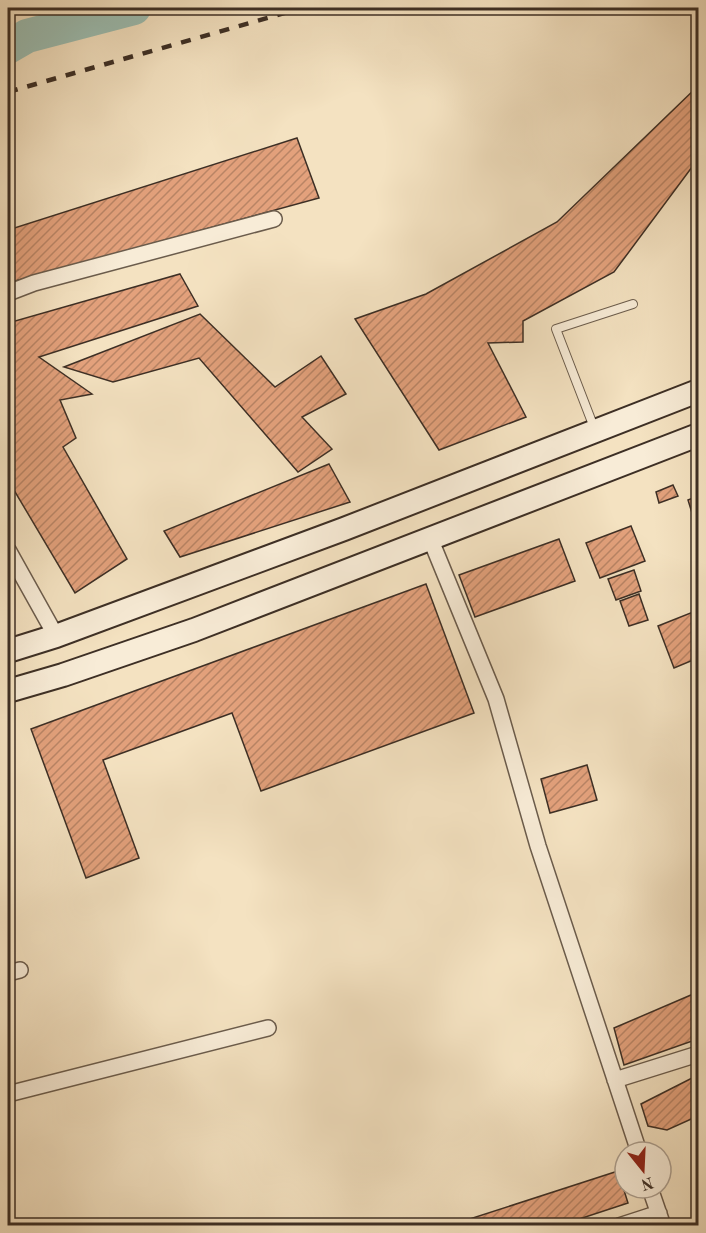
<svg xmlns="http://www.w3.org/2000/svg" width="706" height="1233" font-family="'Old Standard TT',serif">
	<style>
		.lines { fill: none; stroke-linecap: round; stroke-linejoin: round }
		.river { stroke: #9cbeb2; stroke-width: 34 }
		.building { fill: url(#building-hatch); stroke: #3d2f25; stroke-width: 1.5 }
		.service-casing { stroke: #6b5c4c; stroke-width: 10 }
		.minor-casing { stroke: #6b5c4c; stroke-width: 18 }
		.secondary-casing { stroke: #3d2f25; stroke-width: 26 }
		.service { stroke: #f8ecd7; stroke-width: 8 }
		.minor { stroke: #f8ecd7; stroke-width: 15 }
		.secondary { stroke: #f8ecd7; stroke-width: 22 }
		.rail { stroke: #3d2f25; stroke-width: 4.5; stroke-dasharray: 10 10; stroke-linecap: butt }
	</style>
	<defs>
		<pattern id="building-hatch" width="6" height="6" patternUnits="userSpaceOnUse" patternTransform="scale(1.5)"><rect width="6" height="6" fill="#e3a17c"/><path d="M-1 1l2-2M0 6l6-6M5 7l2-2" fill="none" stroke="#b98465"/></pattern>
	</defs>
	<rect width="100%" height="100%" fill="#f4e2c1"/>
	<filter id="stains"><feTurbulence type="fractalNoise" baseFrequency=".00333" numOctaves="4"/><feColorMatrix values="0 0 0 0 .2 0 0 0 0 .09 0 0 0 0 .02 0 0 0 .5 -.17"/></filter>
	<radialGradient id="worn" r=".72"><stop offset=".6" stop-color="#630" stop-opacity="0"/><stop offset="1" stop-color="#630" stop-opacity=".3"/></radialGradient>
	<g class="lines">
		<!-- river -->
		<path class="river" d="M8 47 27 36 134 8"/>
	</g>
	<!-- building -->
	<path class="building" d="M698 86V159L614 272 523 321V342L488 343 526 417 439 450 355 319 426 294 557 222Z
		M297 138 319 198 8 283V230Z
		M180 274 198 306 39 357 92 394 60 400 76 438 63 447 127 559 75 593 8 480V323Z
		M200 314 275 387 321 356 346 394 302 417 332 449 298 472 199 358 113 382 64 367Z
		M329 464 350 502 180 557 164 531Z
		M673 485 678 496 659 503 656 492Z
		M698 496V510L692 513 688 500Z
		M631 526 645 561 600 578 586 543Z
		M559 539 575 581 475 617 459 575Z
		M634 570 641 591 616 600 608 579Z
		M426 584 474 713 261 791 232 713 103 760 139 858 86 878 31 729Z
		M639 594 648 620 629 626 620 601Z
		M698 610V658L674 668 658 626Z
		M587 765 597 800 550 813 541 779Z
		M698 992V1039L624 1065 614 1028Z
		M698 1075V1116L667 1130 648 1126 641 1104Z
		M618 1171 628 1203 558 1226H448Z"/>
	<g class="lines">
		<defs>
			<path id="service" d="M595 430 556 329 633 304"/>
			<path id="minor" d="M8 293 34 283 274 219
				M430 538 496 699 538 846 639 1152
				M8 550 56 636
				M8 973 20 970
				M615 1080 698 1054
				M8 1094 268 1028
				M650 1188 663 1226
				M619 1226 659 1213"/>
			<path id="secondary" d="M8 651 56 636 344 529 698 391
				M8 691 63 675 194 630 698 435"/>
		</defs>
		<!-- service casing -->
		<use href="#service" class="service-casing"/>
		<!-- minor casing -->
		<use href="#minor" class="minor-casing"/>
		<!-- secondary casing -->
		<use href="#secondary" class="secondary-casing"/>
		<!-- service -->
		<use href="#service" class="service"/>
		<!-- minor -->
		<use href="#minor" class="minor"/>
		<!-- secondary -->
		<use href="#secondary" class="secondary"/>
		<!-- rail -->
		<path class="rail" d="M8 92 302 8"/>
	</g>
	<!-- margin -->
	<rect width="706" height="1233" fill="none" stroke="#f4e2c1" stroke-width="30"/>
	<rect x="9" y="9" width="688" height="1215" fill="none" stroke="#3d2f25" stroke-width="3"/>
	<rect x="15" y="15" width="676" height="1203" fill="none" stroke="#3d2f25" stroke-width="1.5"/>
	<!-- north arrow -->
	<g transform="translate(643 1170) rotate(162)"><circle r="28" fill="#f8ecd7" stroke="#ada090" stroke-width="1.5"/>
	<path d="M0-4.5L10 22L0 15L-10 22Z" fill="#8f2418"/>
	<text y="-9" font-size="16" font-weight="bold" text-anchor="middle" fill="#3d2f25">N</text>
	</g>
	<rect width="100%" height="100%" filter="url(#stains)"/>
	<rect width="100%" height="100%" fill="url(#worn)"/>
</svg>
